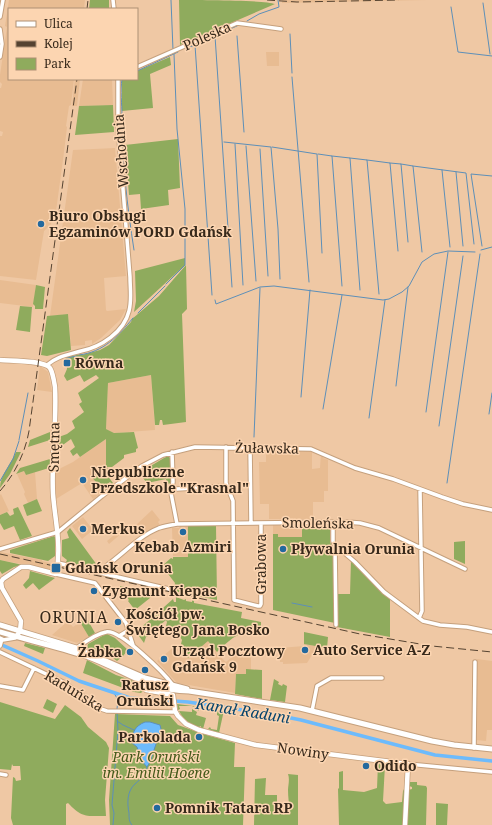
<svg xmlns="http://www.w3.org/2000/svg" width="492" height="825" font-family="'Noto Serif',serif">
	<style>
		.built { fill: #e8bc92 }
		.green { fill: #8fab5d }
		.water { fill: #6dbbfc; stroke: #5d8fb8 }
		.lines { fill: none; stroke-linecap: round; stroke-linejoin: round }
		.stream { stroke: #5d8fb8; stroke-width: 1 }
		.canal { stroke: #6dbbfc; stroke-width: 3.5 }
		.street-casing { stroke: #c5a07d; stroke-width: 5.5 }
		.secondary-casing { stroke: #c5a07d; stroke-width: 6 }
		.primary-casing { stroke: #c5a07d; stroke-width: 7 }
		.street { stroke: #fff; stroke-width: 3.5 }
		.secondary { stroke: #fff; stroke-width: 4.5 }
		.primary { stroke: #fff; stroke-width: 5 }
		.rail { stroke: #554331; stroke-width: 1; stroke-dasharray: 8 4; stroke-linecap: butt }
		.poi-dot { fill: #23699e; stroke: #fcd5b1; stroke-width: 1.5 }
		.labels { text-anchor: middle; stroke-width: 3; stroke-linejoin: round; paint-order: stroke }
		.street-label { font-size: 14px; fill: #37291b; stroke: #fcd5b1 }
		.poi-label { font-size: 14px; font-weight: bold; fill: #37291b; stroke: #fcd5b1; text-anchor: start }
		.park-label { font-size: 14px; font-style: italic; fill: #455a1b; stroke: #fcd5b1 }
		.water-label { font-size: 15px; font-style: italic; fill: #06446d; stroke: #fcd5b1 }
		.quarter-label { font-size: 16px; letter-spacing: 1px; fill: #37291b; stroke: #fcd5b1 }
	</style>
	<rect width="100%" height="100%" fill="#efc8a4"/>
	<!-- built -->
	<path class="built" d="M9 0H85L84 9H9V79H74L71 105 69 106 66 126 67 127 63 160 56 211H54L51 224 44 231 36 280 0 276V136H2L3 132 0 131V88H1L2 84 0 82V75L7 27 5 26Z
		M282 0H427L282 3Z
		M266 52H279V66H267Z
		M75 79H80L77 106H72Z
		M83 79H112L113 105 79 106Z
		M115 148 126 276 104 278 106 310 107 311 126 309 120 320 101 338 92 344V340L85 341V345L71 346 68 314 50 316 73 150Z
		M0 280 36 285 33 307 0 303Z
		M40 366 48 372 52 392 37 390Z
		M151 375 155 430 114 433 106 429 108 383Z
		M106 439 107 467 92 477 103 491 93 499 82 483 56 499 55 471 73 462Z
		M266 449 312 451V469L320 468 321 454 323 456V458L328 460V491H324V502H313V519H269V504H260L259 462H266Z
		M24 471 26 475 35 472 37 499 28 503 24 494 25 492 17 474Z
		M1 494 9 511 0 515V495Z
		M152 510 160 520 158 522 160 525 140 536 135 531V526Z
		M83 517 93 530 82 539 72 526Z
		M127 524 129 527 109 544 107 541Z
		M273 525H301L303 537H278L277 534H273Z
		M180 526H188V557L173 556 172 528H179Z
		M0 552 42 560V561L54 564 53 570 0 560Z
		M68 621 73 627 80 622 89 637 77 643 52 635Z
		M208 640 217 652 216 653 226 662 237 653 251 651V670L246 669V674H236L235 693 177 683 157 661 175 646 178 650 175 653 177 656 182 652 187 658Z
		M304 644 327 648 325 656 312 655 307 663 283 664V662H280V648L304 646Z
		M477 659 492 661V730H487L486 741 476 740Z"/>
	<!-- green -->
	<path class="green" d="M90 0H109V9H89Z
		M179 0C195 0 265 0 275 4L180 45Z
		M170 57 171 65 150 74 153 108 122 111V79H137V71Z
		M113 105 114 132 75 135 79 106Z
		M178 139 180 188 168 190 169 205 141 209 140 194 129 195 125 145Z
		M185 258V265L134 312 136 301 135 271Z
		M186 265 187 309 182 314 186 422 163 425 162 420H160L159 425H155L151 375 108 383 106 429 114 433 134 432 138 448 136 449V452L124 455V458L112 467H107L110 479 113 483 112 484 110 482 103 487 106 490 104 492 91 476 106 467V439L80 457 77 453 73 456 70 451 75 447 71 439 56 450V438L67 434 75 428 72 421 84 412 79 404 82 402 78 393 99 378 96 375 84 382 80 375 67 381 64 376 67 369 66 357 82 354V355L100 350 109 345 131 322 132 319 159 296Z
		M36 285 45 287 43 309H35V306L33 304Z
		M20 306 32 307 30 332 16 330Z
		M68 314 71 350 47 356 41 355 47 316Z
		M50 432V440L28 447 30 440Z
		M16 452H21L10 474 0 488C0 475 11 464 16 452Z
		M168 456 170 458 171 483 167 484 166 479 147 483 139 473 164 458Z
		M50 459V467L49 468 26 475 24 471 16 474 20 468Z
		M37 499 42 511 27 516 23 505Z
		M18 507 32 536 20 540 14 526 4 530 0 523V515L7 512 10 516 14 514 13 509Z
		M188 526H216L217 600 173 591 175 583 162 566 171 558 173 559V557H188Z
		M302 526H330V541L334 556 335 623 273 610V534H278V537H302Z
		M70 528 97 565H80L79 567 65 564 67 560 62 556V540L69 538 67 532Z
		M54 536 55 537V556L48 561 10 553V550Z
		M465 541V564L454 559V542Z
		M0 560 23 565 14 567 2 574 0 571Z
		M351 560 390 599V637L337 627V594H350Z
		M30 571 55 578 39 590 33 583 26 589 23 585 29 578Z
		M120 586 155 594 135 610 128 601 129 600 121 590Z
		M176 597 184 600 186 599V601L192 602V600L194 601V603L242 612 241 618 261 622V635C242 627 232 638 217 652L208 641 188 658 179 649 183 646 181 644 182 640 179 635 176 638 170 630 171 628 169 625 167 628 166 626 167 622 166 620 152 632 154 635H151L146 637 144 643 136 632 173 599 174 602H176Z
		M86 617 95 633 89 637 80 622Z
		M304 632 328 637 327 648 304 644Z
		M107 634 115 638 128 650 123 656 117 661 106 653 92 651 87 648 88 644 104 635Z
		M25 643 45 648 43 654 24 646Z
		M87 660 116 675 134 681 138 686 142 687 143 691 141 693 134 692 83 673Z
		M246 669 262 670V699L235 694 236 674H246Z
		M274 679 279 682 278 684 282 686 283 684 287 686 285 702 270 700Z
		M47 699 57 704 53 713 43 708Z
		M0 702 55 719 65 705 81 717 88 727 106 742 109 748 105 800 106 816C86 816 82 818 68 803L66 804V825H13L11 818 13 777 15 778 16 781 21 780 20 766H13L12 764 11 770 0 769Z
		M177 704 224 710 219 733 208 729 210 727 211 729 217 730 219 716 217 715V713L200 708 199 711 197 710 198 707 196 708 192 706H179L180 709 178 710Z
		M192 709 197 712 196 715 206 718 203 729 201 728V726L199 727C190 724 184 720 179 711L192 712Z
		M115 714 170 716 178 725 203 734 235 743 234 767H245L243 825H254L255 779 266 778 265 795H277V814L290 811C289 804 288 797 288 790 288 786 290 779 288 774L298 775V825H110L109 800Z
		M378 764 385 765 383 801 386 804 402 802 403 791 406 785 404 825H339L338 789 339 788V772L343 771V790L364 792 377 788Z
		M409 782H417V785L426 786 427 788 426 825H407L408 790 412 789V787L409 786Z
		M436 803 448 804 447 825H436Z"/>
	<!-- water -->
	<path class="water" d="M145 722H150L160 725 161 729 150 762 147 767 141 760 137 747 132 743C132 732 135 726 145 722Z"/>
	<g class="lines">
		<!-- stream -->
		<path class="stream" d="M171 0 173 50
			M483 3 490 54
			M451 7 458 52 492 56
			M247 21 259 14 279 7 278 0
			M290 34 292 73
			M215 36 232 287
			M237 36 244 132
			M195 45 212 295
			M188 48 239 25
			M137 71 178 52
			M292 77 309 282
			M122 79C120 91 122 104 122 116 122 161 127 205 134 250
			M224 142 271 147 278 229 280 279
			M235 144 243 285
			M246 146 256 281
			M272 147 317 154 322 253
			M260 149 268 276
			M318 154 332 156 342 286
			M332 156 350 158 360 290
			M350 158 367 160 379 294
			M367 160 390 163 398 251
			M390 163 401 164 408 242
			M401 164 413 166 422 252
			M413 166 466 173 474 244
			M442 170 450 247
			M456 172 463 246
			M482 246 471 174 492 176
			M481 250 492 247
			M166 284 185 265V209L177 129 174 54
			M215 300 216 304 260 287 274 286 383 300 389 299 402 292 409 286 422 262 434 254 448 251 475 252
			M138 313 165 286
			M79 355C104 352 118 336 133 318
			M66 358 77 356
			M396 386 408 287
			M301 397 310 290
			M323 409 342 295
			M426 412 448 252
			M489 414 492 393
			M369 418 385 300
			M439 426 463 256
			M254 437 260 288
			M19 440 28 393
			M0 481 13 459 19 441
			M447 483 480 254
			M292 603 312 607
			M114 693 118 700 117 709
			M117 721 123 725 134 730
			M113 825 114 813 112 805 118 731 117 712
			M132 825C129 822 129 818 129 813 127 803 127 791 135 784 142 777 145 778 147 767"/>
		<!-- canal -->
		<path class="canal" d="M0 644 38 661 79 681 130 698 188 702 276 715 301 720 435 755 492 761"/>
		<defs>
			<path id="street" d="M113 0 114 9
				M0 17 3 0
				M0 29 2 44 0 57
				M137 67 237 23 281 29
				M47 365C57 356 68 355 81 351 101 347 124 332 129 311 132 300 130 288 130 277L118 126V79
				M226 447V483L233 501 234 600 258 606H260L261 604V523
				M250 447 251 523
				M172 452 173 482 171 493 177 524
				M172 487 177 489 227 486
				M333 522V541L334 544 355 562 384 592 423 621 440 625 467 627 492 632
				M335 546 336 625
				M0 549 58 532 102 496 142 466 163 455 195 447 311 449 355 468 393 479 442 497 463 504 492 510
				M58 563 173 590
				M106 566C123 554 139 536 159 528 165 526 171 525 177 524L346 522 360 523 379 528 465 569
				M56 574 95 583 126 623 133 645
				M419 618 422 611 420 489
				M119 636 129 630
				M0 638 3 640 15 638 16 637
				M0 646 2 639
				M75 649C84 643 95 634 106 632 120 629 164 673 173 685
				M0 652 63 682 101 709 107 711 173 712 175 711
				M0 686 23 690 34 668
				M312 711 317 686 331 678H382
				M474 748 475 662
				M408 764 492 772
				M0 774 6 775"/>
			<path id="secondary" d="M0 360C10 361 44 360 50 368 53 373 54 381 55 387 57 423 51 459 53 494 55 521 62 547 56 574L29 567H21L3 579 1 582 2 588 21 621 20 631 16 637
				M145 679 143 685 146 690 173 695 175 711 178 716 186 724 199 730 256 745 408 764 405 825"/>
			<path id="primary" d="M0 625 76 648 145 678 187 689
				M0 632C28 640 58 647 86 656 124 669 146 691 189 691L300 708 432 741 454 745 492 749"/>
		</defs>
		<!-- street casing -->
		<use href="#street" class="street-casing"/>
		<!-- secondary casing -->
		<use href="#secondary" class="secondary-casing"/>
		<!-- primary casing -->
		<use href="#primary" class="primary-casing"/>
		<!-- street -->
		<use href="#street" class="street"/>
		<!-- secondary -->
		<use href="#secondary" class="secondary"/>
		<!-- primary -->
		<use href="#primary" class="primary"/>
		<!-- rail -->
		<path class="rail" d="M267 0 297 2 399 0
			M87 9 88 0
			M0 491C15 474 25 453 29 431L77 79
			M0 554 360 634 432 646 492 652"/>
	</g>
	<!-- markers -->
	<g class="poi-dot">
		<circle cx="41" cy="224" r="4"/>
		<rect x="63" y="359" width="8" height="8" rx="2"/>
		<circle cx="83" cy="480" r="4"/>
		<circle cx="83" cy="529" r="4"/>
		<circle cx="183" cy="532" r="4"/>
		<circle cx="283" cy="549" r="4"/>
		<rect x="51" y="563" width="10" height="10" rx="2"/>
		<circle cx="94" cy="591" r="4"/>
		<circle cx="118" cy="622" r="4"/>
		<circle cx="305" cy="650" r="4"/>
		<circle cx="130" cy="652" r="4"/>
		<circle cx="164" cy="659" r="4"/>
		<circle cx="145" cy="670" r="4"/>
		<circle cx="199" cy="737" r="4"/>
		<circle cx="366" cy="766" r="4"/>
		<circle cx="157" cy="808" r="4"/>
	</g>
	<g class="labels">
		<!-- street labels -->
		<g class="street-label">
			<text transform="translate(207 36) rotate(-24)" y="5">Poleska</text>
			<text transform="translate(121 151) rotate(-94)" y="5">Wschodnia</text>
			<text transform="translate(54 447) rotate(-89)" y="5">Smętna</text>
			<text transform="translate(267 448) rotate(1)" y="5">Żuławska</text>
			<text transform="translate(318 523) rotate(1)" y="5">Smoleńska</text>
			<text transform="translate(261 564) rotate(-90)" y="5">Grabowa</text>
			<text transform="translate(74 691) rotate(31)" y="5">Raduńska</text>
			<text transform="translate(303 751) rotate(8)" y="5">Nowiny</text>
		</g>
		<!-- poi labels -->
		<g class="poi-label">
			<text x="49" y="221">Biuro Obsługi<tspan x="49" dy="16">Egzaminów PORD Gdańsk</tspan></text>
			<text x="75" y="368">Równa</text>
			<text x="91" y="477">Niepubliczne<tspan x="91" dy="16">Przedszkole "Krasnal"</tspan></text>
			<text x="91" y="534">Merkus</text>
			<text x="183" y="552" text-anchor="middle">Kebab Azmiri</text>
			<text x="291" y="554">Pływalnia Orunia</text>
			<text x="65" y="573">Gdańsk Orunia</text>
			<text x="102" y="596">Zygmunt Kiepas</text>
			<text x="126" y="619">Kościół pw.<tspan x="126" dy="16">Świętego Jana Bosko</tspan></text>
			<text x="313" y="655">Auto Service A-Z</text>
			<text x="172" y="656">Urząd Pocztowy<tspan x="172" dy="16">Gdańsk 9</tspan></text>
			<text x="122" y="657" text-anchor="end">Żabka</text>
			<text x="145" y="690" text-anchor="middle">Ratusz<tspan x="145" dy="16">Oruński</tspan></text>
			<text x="191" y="742" text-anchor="end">Parkolada</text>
			<text x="374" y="771">Odido</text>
			<text x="165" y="813">Pomnik Tatara RP</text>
		</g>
		<!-- park labels -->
		<g class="park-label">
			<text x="156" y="762">Park Oruński<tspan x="156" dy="16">im. Emilii Hoene</tspan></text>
		</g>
		<!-- water labels -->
		<g class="water-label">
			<text transform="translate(243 711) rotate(9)" y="5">Kanał Raduni</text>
		</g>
		<!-- quarter labels -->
		<g class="quarter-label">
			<text x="74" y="623">ORUNIA</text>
		</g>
	</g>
	<!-- legend -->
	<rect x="8" y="8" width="130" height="72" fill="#fcd5b1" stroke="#ad9075"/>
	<rect x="16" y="21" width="20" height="6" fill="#ffffff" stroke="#ad9075"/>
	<text x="44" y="28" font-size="12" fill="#37291b">Ulica</text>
	<rect x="16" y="41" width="20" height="6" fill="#554331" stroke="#ad9075"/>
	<text x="44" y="48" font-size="12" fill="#37291b">Kolej</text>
	<rect x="16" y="58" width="20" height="12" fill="#8fab5d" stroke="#ad9075"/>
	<text x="44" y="68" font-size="12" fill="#37291b">Park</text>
</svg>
